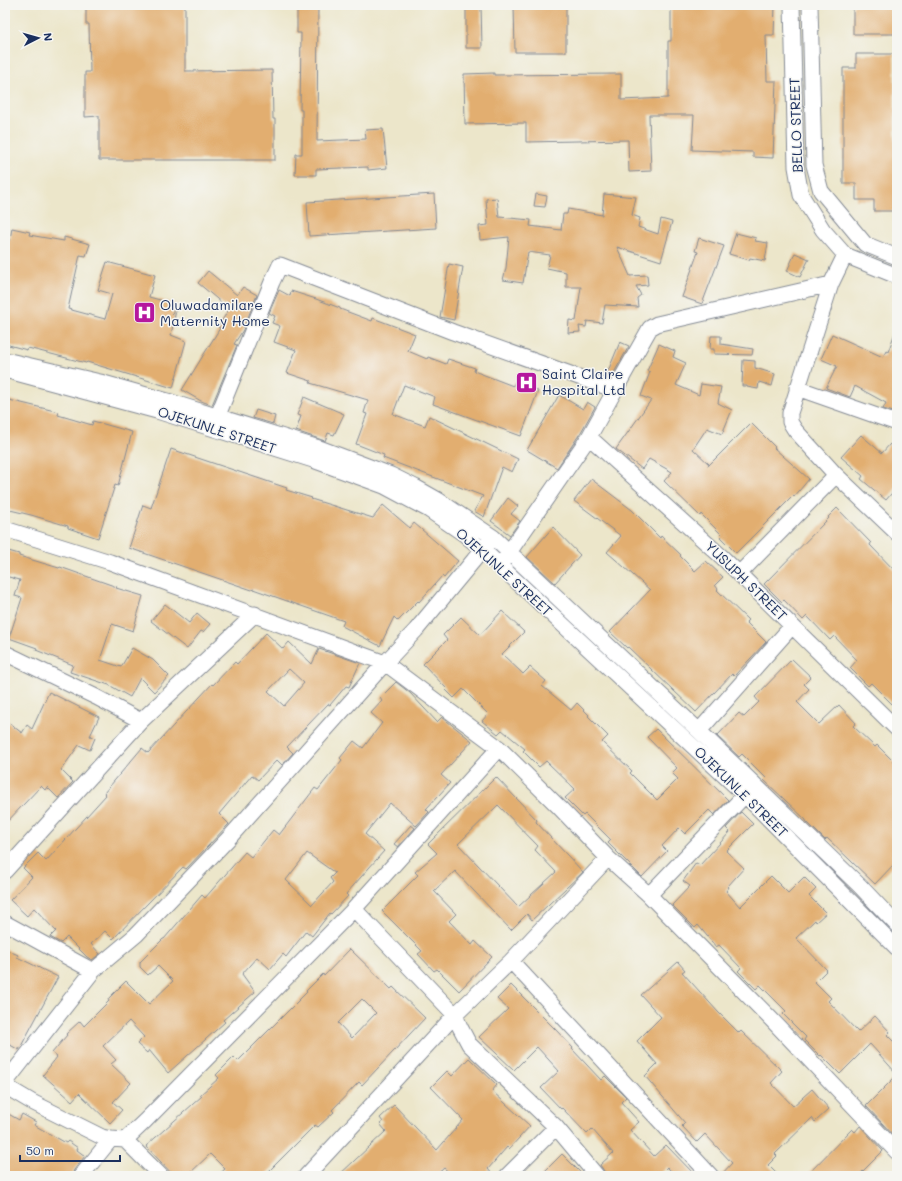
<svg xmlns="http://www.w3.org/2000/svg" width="902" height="1181" font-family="Mali,sans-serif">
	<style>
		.building { fill: #e2ae70; fill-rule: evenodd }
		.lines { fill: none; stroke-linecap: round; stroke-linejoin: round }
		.minor-casing { stroke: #848a94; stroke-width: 17 }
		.minor { stroke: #fff; stroke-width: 15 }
		.labels { text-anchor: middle; stroke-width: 3; stroke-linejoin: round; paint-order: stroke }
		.street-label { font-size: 14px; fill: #1b2f5e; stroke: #f6f6f2 }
		.poi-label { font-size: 14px; fill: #1b2f5e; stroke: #f6f6f2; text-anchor: start }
	</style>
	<rect width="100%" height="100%" fill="#f6f6f2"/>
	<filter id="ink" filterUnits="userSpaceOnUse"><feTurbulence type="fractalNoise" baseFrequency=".025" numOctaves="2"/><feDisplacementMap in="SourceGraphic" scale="8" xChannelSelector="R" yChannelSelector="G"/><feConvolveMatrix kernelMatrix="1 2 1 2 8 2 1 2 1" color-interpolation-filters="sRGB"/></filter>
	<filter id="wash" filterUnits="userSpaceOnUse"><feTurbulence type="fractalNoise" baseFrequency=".012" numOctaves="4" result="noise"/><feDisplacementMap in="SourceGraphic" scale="16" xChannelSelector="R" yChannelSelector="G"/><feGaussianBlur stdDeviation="0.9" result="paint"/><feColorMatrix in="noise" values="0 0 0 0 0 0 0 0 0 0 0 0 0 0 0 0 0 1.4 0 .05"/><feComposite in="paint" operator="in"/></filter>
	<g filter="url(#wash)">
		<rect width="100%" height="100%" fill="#ece6ca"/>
		<g id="blocks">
			<!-- building -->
			<path class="building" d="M86 5H185V71L272 70 273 119H275V160H99V116L85 117V72H90L89 24H86Z
				M297 5H318L317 141 366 139 365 130 383 129 387 168 368 170V167L316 169V175H295L296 154H302V110H300L301 33H297Z
				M466 5H481L482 48H466Z
				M514 5H566V52H515Z
				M671 5H775L774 35H766L767 81H776L773 158 753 157V152L692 150 694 115H649L651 171 629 172 628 140 526 142V123L465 124 464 74 494 73V75L621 74V100L668 98V41H671Z
				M853 5H897V34H853Z
				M856 54H894L896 211H874V200H856V183H843V68H856Z
				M434 194 436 228 309 236 307 202Z
				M536 194 547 196 545 207 534 206Z
				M604 194 636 197 632 215 640 218 638 227 658 234 661 219 672 222 661 261 617 247 630 276 647 275 648 285 636 286 641 295 637 298 638 307 605 305 602 323 587 321 586 327 579 326 580 332 568 333 569 320 576 321 581 287H566V272L547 268 550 255 528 252 523 283 503 280 506 268 509 237 480 240 479 226 488 225 486 199 497 198 499 217 531 220 530 226 561 230 563 214H567L568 209 602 215Z
				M12 228 30 232 29 235 64 241V237L90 244 86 256 80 255 68 309 105 319 112 294 98 290 107 262 155 275 149 297 175 304 172 315 176 310 171 335 186 341 173 388 87 362 86 363 28 348 27 350 5 344V240H10Z
				M736 233 756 238 755 241 768 243 765 261 750 258 749 260 729 254Z
				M699 238 724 246 702 304 682 297 698 252 695 251Z
				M795 253 809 259 800 277 787 271Z
				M449 264 463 267 454 320 440 317Z
				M208 271 237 295 243 287 257 295 243 330 234 344 237 345 212 405 201 401 182 390 220 328 218 327 229 309 198 283Z
				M279 290 290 296 291 291 316 299 340 308V309L372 321 373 318 415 334 408 351 427 359 428 357 446 364 448 359 475 368 474 371 513 386 515 382 538 391 521 436 433 404 435 397 404 385 393 414 425 426 429 416 518 459 512 472 502 467 484 517 474 511 483 496 383 458 384 455 356 444 367 414 364 413 368 400 310 383 311 381 287 373 296 350 274 342 280 326 272 323 275 316 269 313Z
				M896 330 897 413 883 409 886 403 855 386 850 397 826 388 837 366 821 359 832 334 883 357 886 351 888 352Z
				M711 336H721V344L753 349 752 355 714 354V349H710Z
				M620 342 629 346 611 378 606 376Z
				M659 344 675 351 673 357 686 363 676 385 699 395 701 384 721 387 718 403 732 410 722 434 707 428 693 449 709 464 708 466 751 423 775 447 774 448 809 479 794 497 793 496 736 553 720 537 722 535 701 514 700 516 664 481 672 472 649 459 642 469 616 449 651 400 641 396 650 372 647 371Z
				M743 360 755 361V368L775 374 772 386 759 382 758 389 747 387V386H742Z
				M559 395 583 409 587 402 595 407 581 432 557 468 527 450Z
				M304 397 344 414 334 435 328 433 325 441 296 431 301 416 297 415Z
				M5 399 59 412 58 415 92 425 93 421 132 432 118 486 115 485 98 538 68 528V526L31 515 10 510V509L5 507Z
				M256 410 275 416 273 424 253 418Z
				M861 435 882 453 890 444 897 450V487L886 500 861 479 863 476 841 457Z
				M171 449 287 488 286 490 312 498 311 499 373 518 383 505 410 528 414 523 458 561 444 578 442 576 419 602 418 601 398 621 394 617 380 646 342 626 344 621 253 589 252 590 129 548 143 505 151 508Z
				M591 479 632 510 660 538 661 536 681 555 680 556 695 571 706 561 723 577 715 585 718 589 717 590 748 620 746 622 766 642 734 676 732 674 696 712 628 647 627 648 610 632 650 590 607 552 621 536 574 501Z
				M508 498 518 506 511 514 520 521 510 535 491 521Z
				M837 508 871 543 870 545 897 573V709L871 683 868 686 850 668 857 660 834 636 830 640 807 616 803 620 784 600 782 602 764 584 829 518 828 517Z
				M553 527 580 555 555 583 527 557Z
				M5 550 19 554V556L59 568 60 567 117 587 116 588 143 596 133 631 112 624 100 660 121 667 132 648 153 660 169 676 154 692 140 678 130 697 109 685 70 672 73 665 36 650 37 648 9 638 22 598 15 596 20 580 5 576Z
				M165 604 189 623 197 613 210 624 203 632 201 631 187 649 151 621Z
				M502 611 524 632 502 654 523 674 530 667 546 681 542 686 571 710 577 703 589 715 588 716 608 736 602 742 632 771 630 773 657 800 678 779 672 773 677 768 647 737 656 729 728 800 714 815 709 810 685 834 679 828 662 846 667 851 642 877 608 843 611 840 585 814 583 816 565 798 575 789 546 761 539 767 523 751 525 749 502 730 498 734 482 721 488 714 463 689 454 698 445 689 446 688 423 664 447 640 443 635 461 617 480 635Z
				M266 633 283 649 289 642 312 664 319 649 360 663 349 687 346 686 330 705 328 704 287 747 293 753 282 765 277 760 258 780 252 775 219 814 229 824 186 869 183 867 113 939 105 931 91 944 100 954 92 960 87 957 67 937 61 943 50 937 56 931 34 908 27 916 10 900 32 877 23 868 38 853 46 861 106 795 104 793 142 748 148 753 212 684 213 685 235 662 237 664ZM289 669 304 683 284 706 268 691Z
				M792 659 811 677 804 684 809 689 797 702 819 724 839 705 856 723 853 726 875 747 877 745 897 765V861L875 884 827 838 825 840 806 821V820L764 780 766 778 742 754 739 757 717 736 739 713 744 717 759 702 755 697Z
				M396 682 410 693 437 722 442 717 472 741 441 775 450 783 426 809 429 812 416 826 390 803 365 834 384 851 346 894 348 896 331 914 330 913 312 936 306 931 286 957 283 954 270 969 257 957 242 974 255 992 223 1020 225 1022 168 1073 149 1050 147 1053 137 1044 144 1037 129 1021 103 1046 116 1060 111 1064 131 1083 113 1102 122 1110 110 1123 79 1093 72 1101 43 1075 57 1057 52 1053 67 1035 66 1034 80 1021 84 1026 109 1001 108 999 126 981 149 1004 173 981 158 966 148 975 140 967V962L163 939H164L202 895 205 898 245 852 251 857 273 830 279 835 315 788 318 790 342 760 340 758 354 741 363 748 382 723 371 713 382 701 380 698ZM307 853 335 873 330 878 333 882 312 905 286 880Z
				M49 692 99 717 90 736 95 738 90 750 79 745 61 770 73 782 58 798 47 787 45 790 41 786 5 824V720L22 733 27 725 32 729Z
				M496 777 537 820 536 822 583 872 532 920 527 914 511 930 455 871 434 891 456 914 449 921 472 945 475 941 492 957 459 991 437 969 434 971 418 954 422 951 382 911 418 875 415 872 437 853 428 844ZM498 805 538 846 535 850 556 872 518 907 458 844Z
				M741 812 753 824 726 851 744 868 728 886 729 887 726 891 740 907 771 876 788 893 804 877 816 889 809 896 826 913 816 922 815 920 796 938 827 970 815 982 831 998 828 1001 858 1032 875 1016 890 1032 887 1035 897 1045V1074L870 1044 840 1074 821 1055 820 1056 804 1040 806 1037 783 1014 786 1011 760 985 756 989 738 971 741 968 719 945 716 947 698 925 695 928 672 905 690 886 683 881 696 863 700 865 730 832 726 828Z
				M411 825 415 828 398 847 394 844Z
				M5 949 18 955 17 957 58 977 19 1050 5 1042Z
				M350 949 391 989 393 987 425 1018 362 1085 359 1082 332 1110 334 1112 318 1127 315 1125 264 1176H217L225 1169 210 1154 187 1176H174L146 1146 202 1096 200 1095 219 1078 216 1075 234 1057 238 1061 307 992 306 991 323 974 324 976ZM362 999 376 1013 352 1038 338 1023Z
				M678 962 685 970 682 972 718 1012 739 1033 741 1031 782 1071 771 1083 793 1106 812 1089 829 1109 815 1122 812 1118 775 1154 777 1156 768 1165 779 1176H720L732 1163 705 1134 697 1142 682 1126 685 1123 645 1076 657 1064 637 1041 661 1017 641 995Z
				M511 985 555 1029 573 1048 572 1049 601 1080 605 1076 626 1097 621 1102 639 1122 630 1130 654 1156 666 1145 696 1176H676L667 1167 658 1176H606L604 1171 600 1165 613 1153 592 1129 587 1134 562 1108 561 1109 541 1088 559 1071 537 1047 514 1070 479 1037 508 1009 497 999Z
				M469 1058 497 1085 492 1091 530 1126 509 1149 507 1147 488 1169 494 1176H453L444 1168 435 1176H338L386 1131 380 1124 383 1122 380 1118 394 1105 437 1150 463 1120 431 1087 447 1071 452 1076Z
				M897 1075V1139L866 1106Z
				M5 1112 19 1120 22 1114 36 1122 34 1125 66 1143 68 1141 78 1148 77 1150 85 1156 74 1170 72 1176H5Z
				M860 1126 883 1151 858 1176H806L852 1129 855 1132Z
				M562 1154 584 1176H540Z"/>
		</g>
	</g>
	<g filter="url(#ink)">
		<use href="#blocks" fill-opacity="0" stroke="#848a94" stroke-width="1"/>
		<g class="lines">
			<defs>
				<path id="minor" d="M792 5 796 167 801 195 823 230 845 255 897 276
					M810 5 814 165 821 191 865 244 897 257
					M831 284 790 413V422L795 430 836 475 897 533
					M5 360 100 382 171 402 322 449 391 475 415 487 438 500 493 537 699 731 860 886 897 925
					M5 370 157 411 313 460 384 486 429 510 464 534 482 549 745 795 897 948
					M797 388 897 423
					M615 390 650 328 657 324 831 284 845 255
					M214 425 272 282 280 265 453 332 615 390 589 437 503 561
					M589 437 722 557 897 729
					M5 529 110 562 385 663 416 630 488 543
					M739 574 836 475
					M5 653 96 697 141 721
					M699 731 792 626
					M5 871 141 721 255 614
					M649 895 745 795
					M354 909 455 1015 460 1027 469 1044 556 1127 597 1176
					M5 923 93 971 136 935 228 839 385 663 499 748 560 808 608 858 649 895 771 1019 897 1152
					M511 961 711 1176
					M5 1083 93 971
					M5 1086 32 1102 102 1137 111 1139
					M125 1140 161 1176
					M81 1176 111 1139 125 1140 145 1121 354 909 499 748
					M306 1176 455 1015 511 961 608 858
					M507 1176 556 1127"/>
			</defs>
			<!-- minor casing -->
			<use href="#minor" class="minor-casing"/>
			<!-- minor -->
			<use href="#minor" class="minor"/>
		</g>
	</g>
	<!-- icons -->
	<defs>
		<symbol id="hospital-square" viewBox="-11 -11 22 22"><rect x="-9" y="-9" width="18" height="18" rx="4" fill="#b5179e" stroke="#f6f6f2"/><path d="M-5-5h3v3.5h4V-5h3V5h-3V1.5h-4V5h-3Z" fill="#fff"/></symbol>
	</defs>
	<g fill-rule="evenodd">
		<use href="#hospital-square" x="132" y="300" width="25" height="25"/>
		<use href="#hospital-square" x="514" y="370" width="25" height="25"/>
	</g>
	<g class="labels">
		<!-- street labels -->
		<g class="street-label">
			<text transform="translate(796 125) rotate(-92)" y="5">BELLO STREET</text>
			<text transform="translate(217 430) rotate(18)" y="5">OJEKUNLE STREET</text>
			<text transform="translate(504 572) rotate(42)" y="5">OJEKUNLE STREET</text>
			<text transform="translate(746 581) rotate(44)" y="5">YUSUPH STREET</text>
			<text transform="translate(741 792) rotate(44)" y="5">OJEKUNLE STREET</text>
		</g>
		<!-- poi labels -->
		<g class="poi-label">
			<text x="160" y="310">Oluwadamilare<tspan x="160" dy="16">Maternity Home</tspan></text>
			<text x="542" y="379">Saint Claire<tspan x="542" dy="16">Hospital Ltd</tspan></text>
		</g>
	</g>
	<!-- margin -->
	<rect width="902" height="1181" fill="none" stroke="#f6f6f2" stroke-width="20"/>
	<!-- north arrow -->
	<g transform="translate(38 38) rotate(84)" stroke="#f6f6f2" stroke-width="3" paint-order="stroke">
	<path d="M0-3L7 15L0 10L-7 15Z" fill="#1b2f5e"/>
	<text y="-6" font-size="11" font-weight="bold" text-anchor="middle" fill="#1b2f5e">N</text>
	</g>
	<!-- scale -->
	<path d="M20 1155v6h100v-6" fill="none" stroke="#1b2f5e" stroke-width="2"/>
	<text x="26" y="1155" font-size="12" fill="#1b2f5e" stroke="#f6f6f2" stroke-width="3" paint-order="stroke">50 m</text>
</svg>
